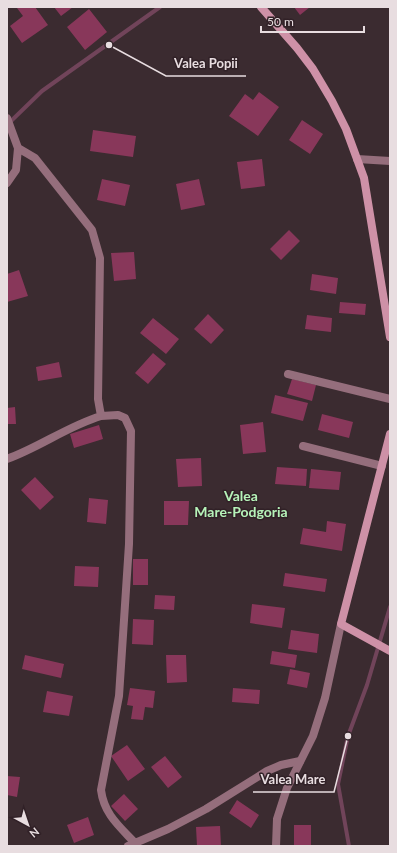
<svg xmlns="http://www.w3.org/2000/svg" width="397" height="853" font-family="Lato,sans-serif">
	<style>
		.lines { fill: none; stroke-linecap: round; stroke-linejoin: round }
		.stream { stroke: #71445a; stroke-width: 4 }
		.building { fill: #88375a }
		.minor { stroke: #956e7c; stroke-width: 8 }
		.tertiary { stroke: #956e7c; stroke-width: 8 }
		.secondary { stroke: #ce91a7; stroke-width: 8 }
		.labels { text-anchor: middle; stroke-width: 3; stroke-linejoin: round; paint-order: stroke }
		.quarter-label { font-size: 14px; font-weight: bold; fill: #b6f3b9; stroke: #312127 }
		.leader { fill: none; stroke: #e8dde0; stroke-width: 1.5 }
		.callout-dot { fill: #e8dde0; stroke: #312127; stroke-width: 1.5 }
		.callout-label { font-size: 13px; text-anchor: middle; font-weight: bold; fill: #e8dde0; stroke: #312127; stroke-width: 3; stroke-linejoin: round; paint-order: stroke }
	</style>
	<rect width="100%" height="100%" fill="#3b2b30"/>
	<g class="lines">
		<!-- stream -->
		<path class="stream" d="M9 123 42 91 160 7
			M349 846 338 784 348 736 367 685 390 607"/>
	</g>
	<!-- building -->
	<path class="building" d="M18 7H35L48 25 22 43 10 26 23 16 17 8Z
		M54 7H73L61 16Z
		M294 7H310L300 15Z
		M89 9 107 32 85 50 67 27Z
		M259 92 279 107 258 136 229 116 245 94 253 100Z
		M302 120 323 134 310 154 289 140Z
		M93 130 136 136 133 157 90 151Z
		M262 159 265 186 241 189 237 162Z
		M102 179 130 185 125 206 97 200Z
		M199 179 205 205 181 210 176 184Z
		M289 230 300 241 281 260 270 249Z
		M134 252 136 279 114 281 111 253Z
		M19 270 28 296 7 302V274Z
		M312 274 338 278 336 294 310 290Z
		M340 302 366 304 365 315 339 313Z
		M208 314 224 330 211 344 194 329Z
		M307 315 332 318 331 332 305 329Z
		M153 318 179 339 166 354 140 333Z
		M153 353 166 364 148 384 135 373Z
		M59 362 62 377 38 381 36 367Z
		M292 379 316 385 312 401 287 394Z
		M275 395 308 403 303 421 271 413Z
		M15 407 16 424H7V408Z
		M322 414 353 422 349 438 318 430Z
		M263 422 266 452 243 454 240 425Z
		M99 425 103 439 74 448 70 434Z
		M201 458 202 486 178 487 176 459Z
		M277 467 307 469 306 486 275 484Z
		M311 469 341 472 339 490 309 488Z
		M35 477 54 497 40 510 21 490Z
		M89 498 108 500 106 524 87 522Z
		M164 501H189L188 525H164Z
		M327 521 346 524 342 551 300 544 303 528 326 532Z
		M133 559H148V585H133Z
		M75 566 99 567 98 587 74 586Z
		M285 573 327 579 325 592 283 586Z
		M155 595 175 596 174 610 154 609Z
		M252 604 285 608 282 628 250 623Z
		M133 619 154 620 153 645 132 644Z
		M291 630 319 634 317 653 288 649Z
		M272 651 297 655 295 668 270 664Z
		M25 655 64 664 61 678 22 669Z
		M166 655H186L187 682 167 683Z
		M290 669 310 673 307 688 287 684Z
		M130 688 155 691 153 708 145 707 143 720 131 719 133 706 127 705Z
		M233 688 260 690 259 704 232 702Z
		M47 691 73 696 69 716 43 712Z
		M127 745 145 769 128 781 111 756Z
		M165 756 182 777 168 788 151 767Z
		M7 776 20 777 17 797 7 795Z
		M124 794 138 809 125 821 111 806Z
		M237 800 259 815 251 828 229 813Z
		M88 817 94 835 74 843 67 825Z
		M294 825H311V846H294Z
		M220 826 221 846H197L196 827Z"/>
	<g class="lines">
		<!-- minor -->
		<path class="minor" d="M7 118 18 148 16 170 7 183
			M18 148 35 158 92 230 100 258 98 399 101 416 118 415 125 418 131 431 129 544 119 696 101 790C104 814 119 826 135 843
			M288 374 390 399
			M303 446 382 466
			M7 459C40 447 68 426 101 416
			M128 846 168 829 206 809 267 771 281 765 300 761"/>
		<!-- tertiary -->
		<path class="tertiary" d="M357 159 390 161
			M276 846 277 819 287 788 313 736 325 698 341 624"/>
		<!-- secondary -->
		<path class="secondary" d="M261 7 297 48 313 69 332 101 346 129 364 178 390 337
			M390 434 341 624 390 651"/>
	</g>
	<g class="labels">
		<!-- quarter labels -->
		<g class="quarter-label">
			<text x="241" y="501">Valea<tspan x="241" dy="16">Mare-Podgoria</tspan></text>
		</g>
	</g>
	<!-- callouts -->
	<path class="leader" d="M109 45L166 76H246M348 736L334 792H253"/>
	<g class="callout-dot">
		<circle cx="109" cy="45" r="4"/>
		<circle cx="348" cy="736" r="4"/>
	</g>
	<g class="callout-label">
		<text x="206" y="68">Valea Popii</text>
		<text x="293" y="784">Valea Mare</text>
	</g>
	<!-- border -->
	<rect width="397" height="853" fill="none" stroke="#e8dde0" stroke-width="16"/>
	<!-- north arrow -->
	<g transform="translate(28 825) rotate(140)" stroke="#312127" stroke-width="3" paint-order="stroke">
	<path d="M0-3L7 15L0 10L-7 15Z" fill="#e8dde0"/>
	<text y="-6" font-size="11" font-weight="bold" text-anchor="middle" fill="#e8dde0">N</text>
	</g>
	<!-- scale -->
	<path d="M261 26v6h103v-6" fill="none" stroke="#e8dde0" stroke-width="2"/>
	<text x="267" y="26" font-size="12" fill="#e8dde0" stroke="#312127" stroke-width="3" paint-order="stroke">50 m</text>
</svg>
